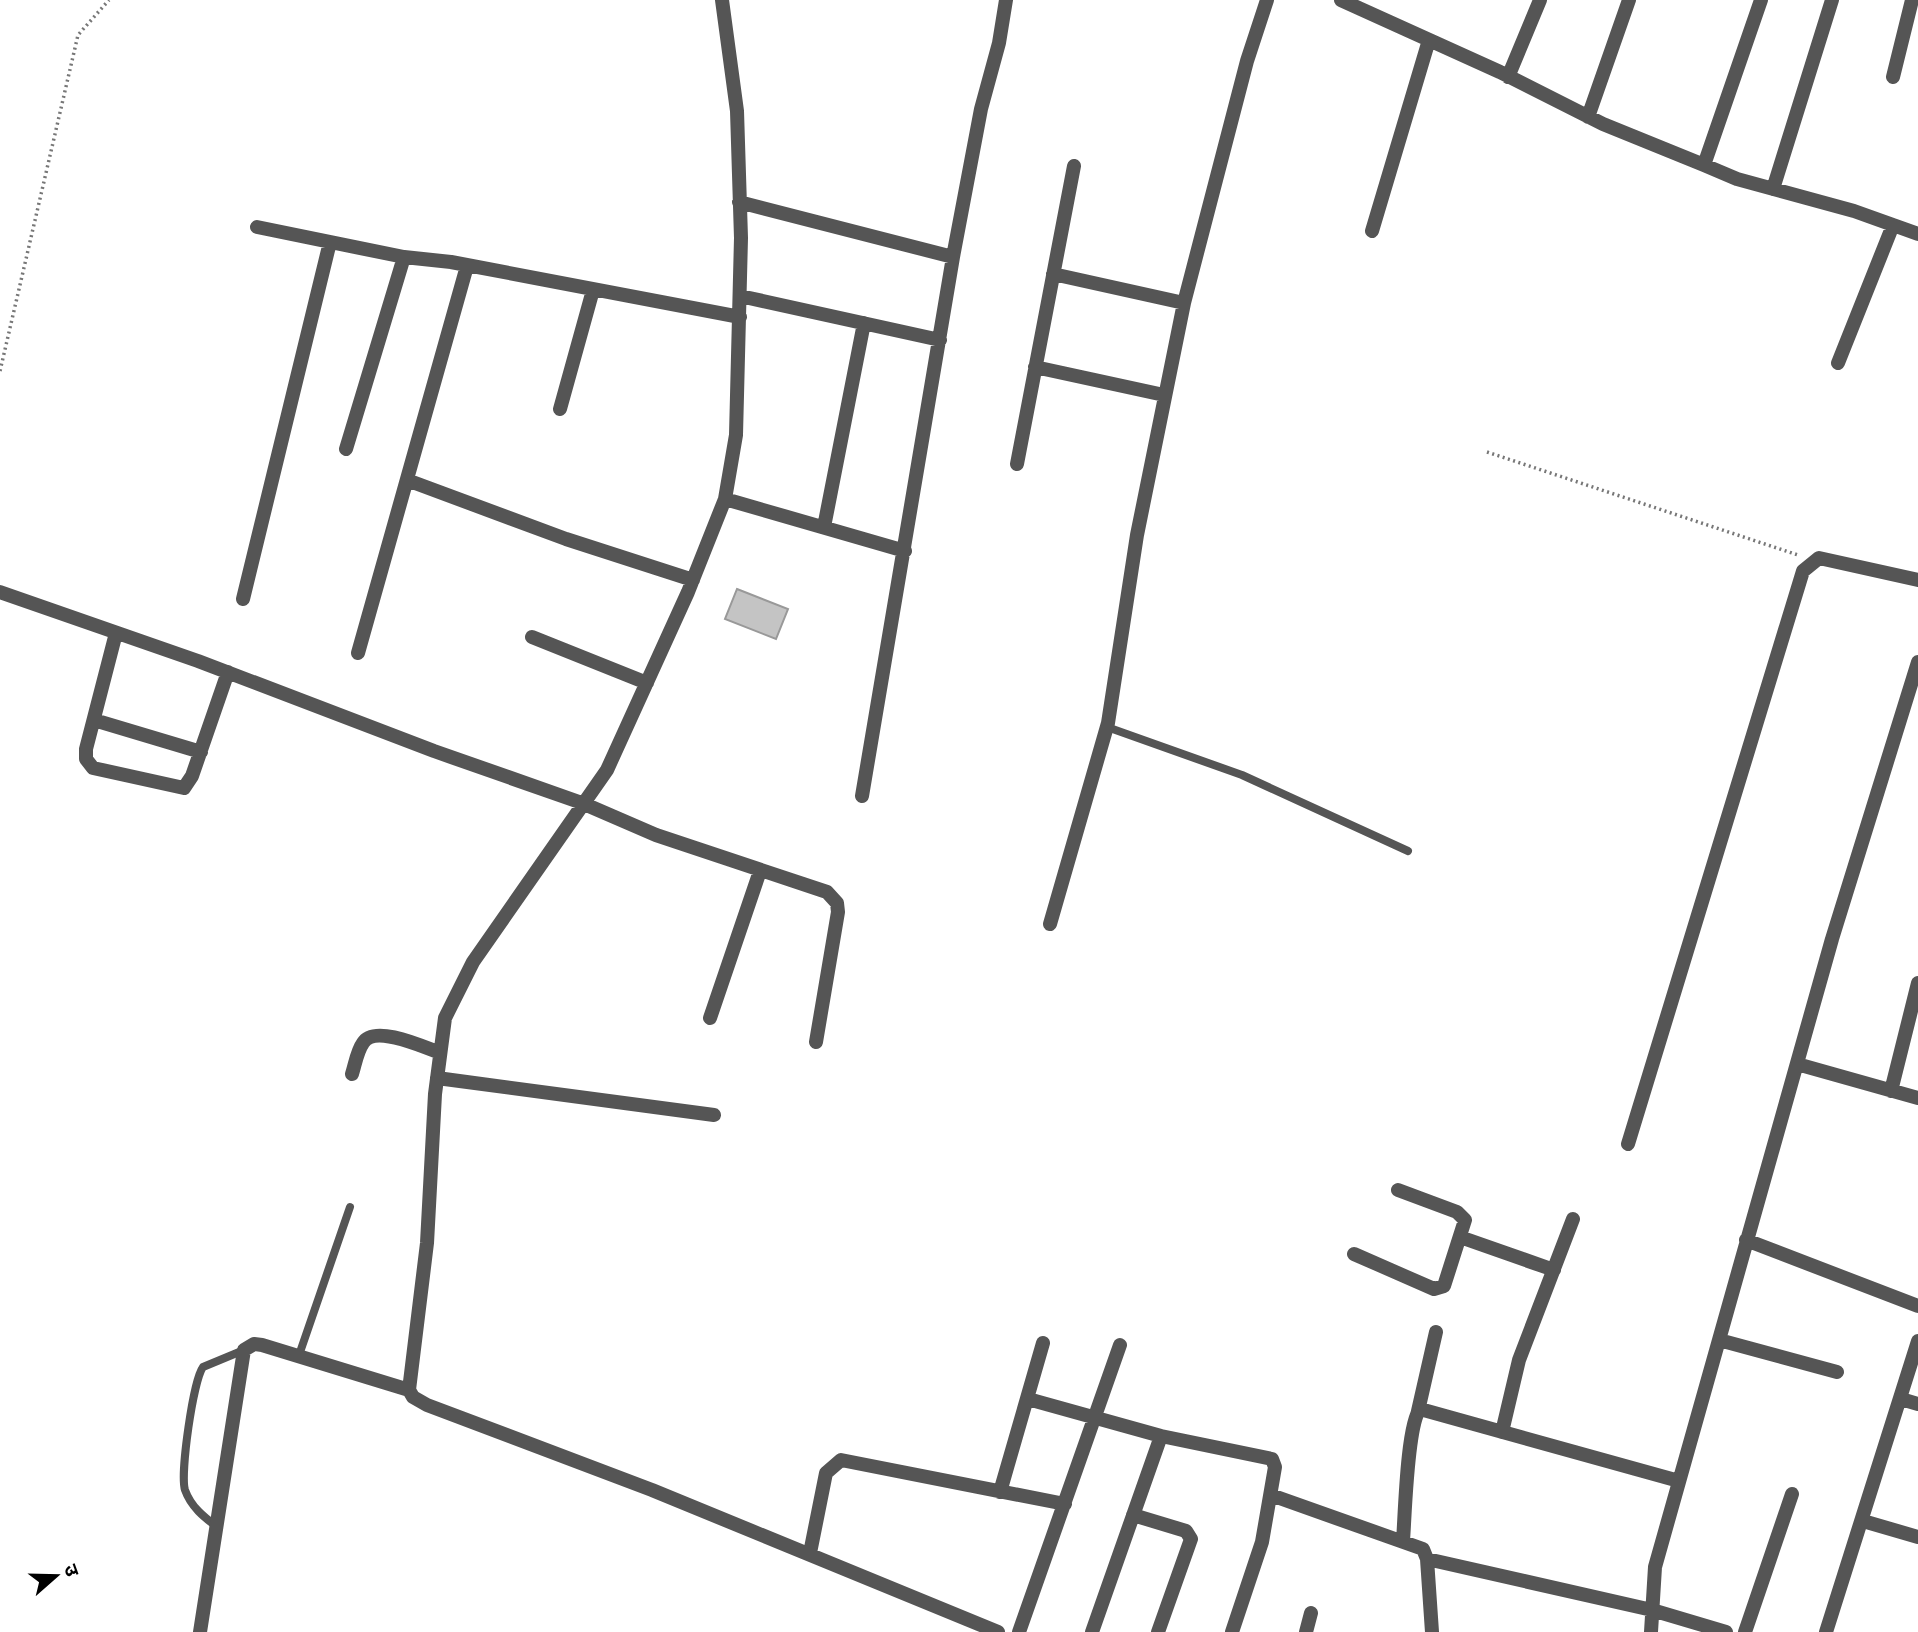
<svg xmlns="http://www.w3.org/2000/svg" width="1918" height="1632" font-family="Quicksand,'Noto Sans Devanagari',sans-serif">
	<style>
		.building { fill: #c4c4c4; stroke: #999; stroke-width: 2 }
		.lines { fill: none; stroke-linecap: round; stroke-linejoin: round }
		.path { stroke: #777; stroke-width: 3.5; stroke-dasharray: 2 3.5; stroke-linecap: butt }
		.service { stroke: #555; stroke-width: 8 }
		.minor { stroke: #555; stroke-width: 14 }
	</style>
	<rect width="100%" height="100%" fill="#fff"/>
	<!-- building -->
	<path class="building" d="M737 589 788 609 776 639 725 619Z"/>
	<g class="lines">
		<!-- path -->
		<path class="path" d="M0 371 78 35 109 0
			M1487 452 1798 555"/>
		<!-- service -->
		<path class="service" d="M1107 727 1242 775 1408 851
			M298 1358 350 1207
			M217 1527C204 1517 191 1507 185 1490 180 1474 193 1381 203 1367L244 1350"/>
		<!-- minor -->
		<path class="minor" d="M722 0 737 111 741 238 736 435 725 499 688 592 607 770 473 962 445 1018 435 1094 427 1243 409 1390 413 1397 427 1405 652 1490 998 1632
			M1341 0 1500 72 1603 124 1704 165 1737 179 1854 211 1918 234
			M1508 77 1540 0
			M1893 77 1912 0
			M1588 117 1629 0
			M1704 165 1761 0
			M1773 189 1832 0
			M739 202 953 257
			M257 227 404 257 451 262 740 317
			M1372 231 1429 40
			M1053 274 1184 303
			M740 296 940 340
			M1838 363 1893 225
			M1035 367 1164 395
			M560 409 593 290
			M346 449 404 257
			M1017 464 1074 166
			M407 480 566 539 693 580
			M725 499 905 551
			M824 527 864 323
			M0 592 198 661 434 751 582 803 656 835 827 892 837 903 838 912 816 1042
			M243 599 330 242
			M116 633 86 749V759L93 768 184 788 192 776 228 672
			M532 637 647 683
			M358 653 467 266
			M94 720 201 752
			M862 796 953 257 981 109 999 43 1006 0
			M1050 924 1108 723 1137 535 1184 303 1247 61 1267 0
			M710 1018 760 871
			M1797 1064 1918 1098
			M352 1074C355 1065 357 1051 363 1043 374 1024 424 1047 440 1053
			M437 1078 714 1115
			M1891 1091 1918 983
			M1628 1144 1803 571 1819 558 1918 580
			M1460 1237 1554 1270
			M1746 1240 1918 1306
			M1354 1254 1434 1289 1444 1286 1465 1220 1457 1212 1398 1190
			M1719 1340 1837 1372
			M1028 1399 1161 1436 1272 1459 1275 1467 1262 1542 1232 1632
			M1901 1399 1918 1404
			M1418 1411 1436 1332
			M1502 1432 1519 1360 1573 1219
			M1000 1492 1043 1343
			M1271 1495 1423 1549 1427 1559 1432 1632
			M1133 1515 1186 1531 1191 1539 1158 1632
			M1863 1521 1918 1537
			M1403 1541C1405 1515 1407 1425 1420 1409L1679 1481
			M810 1553 826 1473 841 1460 1065 1504
			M1427 1559 1652 1610 1726 1632
			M200 1632 244 1350 254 1344 262 1345 409 1390
			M1019 1632 1120 1345
			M1092 1632 1161 1436
			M1306 1632 1311 1613
			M1651 1632 1655 1567 1832 939 1918 662
			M1745 1632 1792 1494
			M1826 1632 1918 1341"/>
	</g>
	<!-- north arrow -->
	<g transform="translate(56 1576) rotate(70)" stroke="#ffffff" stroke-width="5" paint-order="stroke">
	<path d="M0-5L12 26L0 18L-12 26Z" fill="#000000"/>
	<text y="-10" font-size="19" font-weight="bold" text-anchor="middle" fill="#000000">उ</text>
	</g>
</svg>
